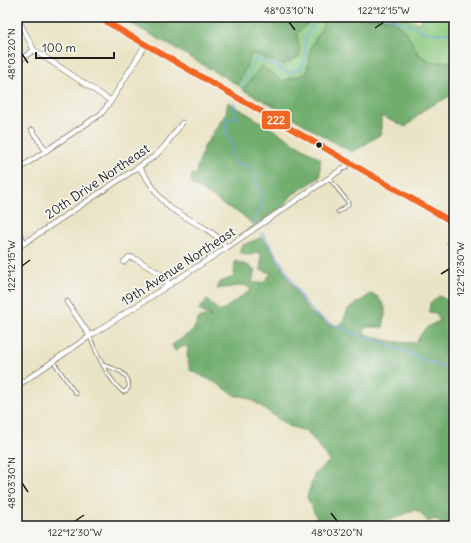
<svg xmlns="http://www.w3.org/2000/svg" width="471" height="543" font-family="Delius,sans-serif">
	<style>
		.green { fill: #8cca80; stroke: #54734e }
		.forest { fill: #71ae6e; stroke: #466545 }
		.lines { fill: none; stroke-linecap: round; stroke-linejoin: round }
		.stream { stroke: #6aa4d9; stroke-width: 1.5 }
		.lane-casing { stroke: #838071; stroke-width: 4.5 }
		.street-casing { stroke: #838071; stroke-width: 6 }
		.secondary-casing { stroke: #838071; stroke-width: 8 }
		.lane { stroke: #fff; stroke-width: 2.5 }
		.street { stroke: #fff; stroke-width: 4.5 }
		.secondary { stroke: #fde4d1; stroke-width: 6 }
		.bus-1-casing { stroke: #f6f6f2; stroke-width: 9 }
		.bus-1 { stroke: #f26522; stroke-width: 6 }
		.ticks { fill: none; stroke: #1c1c1c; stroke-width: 1.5 }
		.bus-dot { fill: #1c1c1c; stroke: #f6f6f2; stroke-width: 1.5 }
		.labels { text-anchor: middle; stroke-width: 3.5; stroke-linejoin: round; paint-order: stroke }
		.street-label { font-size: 13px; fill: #1c1c1c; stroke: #f6f6f2 }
		.line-badge { stroke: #f6f6f2; stroke-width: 1.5 }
		.badge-label { font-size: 11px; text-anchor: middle; font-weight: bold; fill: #fff }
		.neatline { fill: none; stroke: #1c1c1c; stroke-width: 1.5 }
		.ticks-label { font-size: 10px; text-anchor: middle; fill: #1c1c1c }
	</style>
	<rect width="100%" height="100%" fill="#f6f6f2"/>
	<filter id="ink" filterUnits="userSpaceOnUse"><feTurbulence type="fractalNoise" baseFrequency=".025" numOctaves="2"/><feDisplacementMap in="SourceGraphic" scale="8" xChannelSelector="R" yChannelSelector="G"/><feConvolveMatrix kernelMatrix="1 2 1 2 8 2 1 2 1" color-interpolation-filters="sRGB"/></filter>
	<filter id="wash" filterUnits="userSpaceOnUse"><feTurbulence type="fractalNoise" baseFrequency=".012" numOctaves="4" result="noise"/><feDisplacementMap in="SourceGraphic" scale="16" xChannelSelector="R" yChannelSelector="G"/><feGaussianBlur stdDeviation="0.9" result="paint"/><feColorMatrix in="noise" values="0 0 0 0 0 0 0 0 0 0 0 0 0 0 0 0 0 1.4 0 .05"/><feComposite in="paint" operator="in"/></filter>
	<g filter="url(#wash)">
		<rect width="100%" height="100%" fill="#eae4c6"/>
		<!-- green -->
		<path class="green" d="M313 17H346L325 22 311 47 307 73 283 81 261 66 243 90 238 85 252 53 297 34Z
			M367 17H400L419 23 422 17H454V58L450 61 434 63 418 54 406 32 378 18Z"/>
		<!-- forest -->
		<path class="forest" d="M119 17H139L143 19H147L148 17H313L297 34 300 56 283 65 252 53 238 85 152 35Z
			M346 17 378 18 392 20 406 32 418 54 434 63 450 61 454 58V94L425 109 406 127 381 116V134L361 147 351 152 313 130 276 107 243 90 261 66 283 81 307 73 311 47 325 21Z
			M228 102 321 159 320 163V177L292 195 282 208 255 226 240 213 223 205 215 198 193 185 191 180 192 174 197 175V168L204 147 226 113Z
			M262 237 272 251 301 300 310 312 327 324 336 327 344 319 348 309 371 294 377 296 385 307V314L383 327H366L363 333C380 340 397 343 416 343 423 330 426 326 440 321L436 313 429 312 430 303 439 296 449 301C455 294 451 292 454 287V526H444L435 519 428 522 420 512 414 510 377 526H314L319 523 307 497 315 473 330 461 307 431 288 426 255 402 243 396H236L218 384 190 370 187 356 188 346 181 347 175 351 172 345 193 331 199 318 211 316 198 310 207 300 220 312 252 289 244 285 217 289 220 282 234 277 235 261 249 266 255 270 252 282 259 283 265 282 271 273 261 270V252L248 255 239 252 241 246Z"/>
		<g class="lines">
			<!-- stream -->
			<path class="stream" d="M327 17H328
				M386 17 395 19 407 25 417 27 420 31C432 33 442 35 454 32
				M242 88 255 59 271 63 286 72 291 73 294 70H301L306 56 305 38 318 17
				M234 103 237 118H230L226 121V133L234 146C229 155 231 157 237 165H246L257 173 256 182 262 194V206L255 217 256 225
				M262 233C269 243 275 254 282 264 295 284 304 310 326 321 338 327 351 332 363 336 370 339 378 339 384 343L454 372"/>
		</g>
	</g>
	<g filter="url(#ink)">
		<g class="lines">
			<defs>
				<path id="lane" d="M329 178 348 202V205L338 212
					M449 242 454 231
					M90 337C98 356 107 378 123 392L126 391 129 387C129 372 116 369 103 365
					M53 361 76 394"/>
				<path id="street" d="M17 17 34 50 111 101
					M17 62 34 50
					M32 130 46 151
					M139 167 159 196 170 208 206 229 219 238 226 248
					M17 170 101 114 111 101 146 44
					M17 231 25 243
					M17 248 155 156 164 147 182 123
					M124 262 129 257 136 259 162 275 170 285
					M67 302 90 336
					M17 386 90 336 226 248 351 163"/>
				<path id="secondary" d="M98 17 454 223"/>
			</defs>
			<!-- lane casing -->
			<use href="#lane" class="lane-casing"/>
			<!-- street casing -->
			<use href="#street" class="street-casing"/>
			<!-- secondary casing -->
			<use href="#secondary" class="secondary-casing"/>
			<!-- lane -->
			<use href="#lane" class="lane"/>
			<!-- street -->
			<use href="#street" class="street"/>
			<!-- secondary -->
			<use href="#secondary" class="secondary"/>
			<defs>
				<path id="bus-1" d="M98 17 454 223"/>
			</defs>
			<!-- bus-1 casing -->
			<use href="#bus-1" class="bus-1-casing"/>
			<!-- bus-1 -->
			<use href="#bus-1" class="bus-1"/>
		</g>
	</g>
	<!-- ticks -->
	<path class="ticks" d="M289 22 295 30M375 28 384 22M22 54 28 63M22 266 30 260M441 274 449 269M22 483 28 492M331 513 337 521M75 521 84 515"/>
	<!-- markers -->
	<circle class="bus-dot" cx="319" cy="145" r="3.5"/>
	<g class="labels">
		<!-- street labels -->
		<g class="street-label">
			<text transform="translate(97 181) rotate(-34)" y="5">20th Drive Northeast</text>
			<text transform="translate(178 266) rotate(-33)" y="5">19th Avenue Northeast</text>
		</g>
	</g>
	<rect class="line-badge" x="261" y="110" width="30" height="20" rx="4" fill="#f26522"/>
	<g class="badge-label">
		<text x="276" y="124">222</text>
	</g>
	<!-- margin -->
	<rect width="471" height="543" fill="none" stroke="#f6f6f2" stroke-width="44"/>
	<!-- scale -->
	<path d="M36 52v6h78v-6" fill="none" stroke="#1c1c1c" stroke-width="2"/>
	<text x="42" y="52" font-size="12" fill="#1c1c1c" stroke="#f6f6f2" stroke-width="3" paint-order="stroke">100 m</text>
	<rect x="22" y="22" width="427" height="499" class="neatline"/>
	<g class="ticks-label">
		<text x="289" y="14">48°03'10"N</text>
		<text x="384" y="14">122°12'15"W</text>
		<text transform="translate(11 54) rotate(-90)" y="4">48°03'20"N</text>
		<text transform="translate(11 266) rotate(-90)" y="4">122°12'15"W</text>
		<text transform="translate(460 269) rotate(-90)" y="4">122°12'30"W</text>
		<text transform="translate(11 483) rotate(-90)" y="4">48°03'30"N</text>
		<text x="75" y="536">122°12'30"W</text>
		<text x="337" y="536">48°03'20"N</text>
	</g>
</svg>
